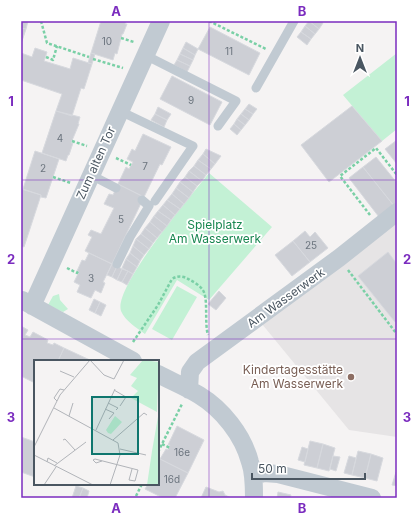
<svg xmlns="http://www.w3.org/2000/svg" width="418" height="519" font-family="Inter,sans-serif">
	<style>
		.education { fill: #e6e4e5 }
		.green { fill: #c3f1d5 }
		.building { fill: #cdcfd5; stroke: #d7d9de }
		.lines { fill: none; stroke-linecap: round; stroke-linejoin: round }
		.path { stroke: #7ad0a6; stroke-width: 2.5; stroke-dasharray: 3 2; stroke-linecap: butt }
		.lane { stroke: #c1cad2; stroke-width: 9 }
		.street { stroke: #c1cad2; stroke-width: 18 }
		.grid { fill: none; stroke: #7b2cbf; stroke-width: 1; stroke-opacity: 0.55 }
		.education-dot { fill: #8d6e63; stroke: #fff; stroke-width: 1.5 }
		.labels { text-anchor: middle; stroke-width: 3.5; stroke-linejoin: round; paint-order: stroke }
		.number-label { font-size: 10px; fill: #6b747e }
		.street-label { font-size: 12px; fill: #4a5661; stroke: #fff }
		.park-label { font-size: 12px; fill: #17864f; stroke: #fff }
		.education-label { font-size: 12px; fill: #785e54; stroke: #fff; text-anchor: end }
		.inset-road { fill: none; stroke: #b1b4b9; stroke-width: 1 }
		.view { fill: #0f766e; fill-opacity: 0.15; stroke: #0f766e; stroke-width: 2 }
		.inset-edge { fill: none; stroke: #4a5661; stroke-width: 2 }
		.neatline { fill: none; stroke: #7b2cbf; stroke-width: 1.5 }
		.grid-label { font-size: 13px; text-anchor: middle; font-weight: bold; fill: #7b2cbf }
	</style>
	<rect width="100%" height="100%" fill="#f5f3f3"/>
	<!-- education -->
	<path class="education" d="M397 222V437L349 430 262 324Z"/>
	<!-- green -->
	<path class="green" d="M397 53V129L382 141 343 95Z
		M209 173 272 227 209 300 177 280 145 334C137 328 125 321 121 311 113 287 192 195 209 173Z
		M177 286 197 297 172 340 152 329Z
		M59 294 60 300 68 309 63 312 48 305 53 296Z"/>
	<!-- building -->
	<path class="building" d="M21 21H28L26 29 21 28Z
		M101 21H126L125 24H127L123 34H122L117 54 115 53 113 60 91 53Z
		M309 21H320L323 23 319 29Z
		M309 21 319 29 315 34 305 26Z
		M305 26 315 34 311 39 301 32Z
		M210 27 260 53 249 75 198 49Z
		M21 28 26 29 21 44Z
		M301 32 311 39 307 45 297 37Z
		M186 42 198 49 195 55 183 48Z
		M35 48 47 52 44 61 67 68 70 69 73 58 92 64 84 89 81 88 72 116 56 111 62 94 21 80V53L32 57Z
		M183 48 195 55 193 60 180 54Z
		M91 53 95 54 92 64 88 63Z
		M180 54 193 60 190 66 177 60Z
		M177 60 190 66 187 72 174 65Z
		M172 76 222 102 210 125 160 99Z
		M249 104 257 109 253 114 245 109Z
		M352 106 382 141 329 182 301 145Z
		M158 107 171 114 167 120 155 114Z
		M245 109 253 114 249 120 241 114Z
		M56 111 80 117 78 124H79L71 143H73L69 155H68L66 161 42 153Z
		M155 114 167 120 164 127 151 120Z
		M241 114 249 120 245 125 237 119Z
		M237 119 245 125 241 130 234 124Z
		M234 124 241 130 237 135 230 129Z
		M143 134 171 147 162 165 160 164 144 197 118 184 126 167 129 169 133 162 127 159 132 149 135 151Z
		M397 140V164L385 149Z
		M206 149 221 156 215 164 203 154Z
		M35 151 59 159 46 198 41 197V195L23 189Z
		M203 154 215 164 211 169 198 160Z
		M376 157 397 183V204L394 206 363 167Z
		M198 160 211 169 206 175 194 166Z
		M194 166 206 175 202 181 189 171Z
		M363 167 394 206 379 217 349 178Z
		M189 171 202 181 197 186 185 177Z
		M185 177 197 186 193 192 180 182Z
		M180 182 193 192 189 198 176 188Z
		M118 184 144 197 112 264 85 251 92 237 88 235 91 230 101 234 114 208 104 204 109 194 113 195Z
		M176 188 189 198 184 204 172 194Z
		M21 189 41 195 24 247 21 246Z
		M172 194 184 204 180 209 167 200Z
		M167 200 180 209 175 215 163 205Z
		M163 205 175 215 171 220 158 211Z
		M158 211 171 220 167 226 154 216Z
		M154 216 167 226 162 232 150 222Z
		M150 222 162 232 157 238 145 228Z
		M145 228 157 238 153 243 141 234Z
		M305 231 310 237 315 232 328 248 310 262 293 241Z
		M141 234 153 243 149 249 136 239Z
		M136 239 149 249 144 255 133 246Z
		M293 241 310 262 292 276 275 255Z
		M133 246 144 255 140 261 130 253Z
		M388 252 397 264V321L395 322 358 276Z
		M89 253 112 264 103 282 105 283 101 293 95 290 91 298 77 292 80 285 74 282 79 272 77 271 82 260 85 261Z
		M130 253 140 261 137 267 126 259Z
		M126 259 137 267 133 274 122 268Z
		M112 264 117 266 112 277 107 275Z
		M117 266 122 269 117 280 112 277Z
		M122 269 128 271 122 282 117 280Z
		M128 271 133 274 127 285 122 282Z
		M219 291 226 298 216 310 208 304Z
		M94 299 100 302 95 313 89 310Z
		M100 302 106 305 101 316 95 313Z
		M21 326 28 330 25 335 30 337 33 332 48 340 47 343 53 345 54 343 64 348 58 361H35V383L21 376Z
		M64 348 92 361H58Z
		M177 426 204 440 188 473 160 459 166 449 168 450 170 445H168Z
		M21 437 35 442V477L21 472Z
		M310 441 323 444 317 468 304 465Z
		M323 444 335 448 329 471 317 468Z
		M302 447 308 449 305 462 298 460Z
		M358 451 371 454 365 478 352 475Z
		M371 454 383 458 377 481 365 478Z
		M333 456 340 457 336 471 330 469Z
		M349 456 356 458 352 475 344 473Z
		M160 459 188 473 175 498H163L145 489 148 484H158V464Z
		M396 472H397V486L392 485Z
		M76 486 83 488 79 498H72Z
		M206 487 219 492 223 491 225 495 231 498H201Z
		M83 488 89 491 87 498H79Z
		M278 492 291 495 290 498H277Z"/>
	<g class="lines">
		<!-- path -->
		<path class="path" d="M41 21 47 43 89 57
			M209 21 266 49
			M121 38 134 42
			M46 57 53 60 57 46
			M93 59 123 68
			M72 141 87 146
			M116 158 131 165
			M53 177 71 183
			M370 215 340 176 376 148 397 175
			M67 268 77 273 78 271
			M348 270 396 333 397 332
			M133 342 158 305 172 279C178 275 184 276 190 280 194 282 199 285 202 289 209 296 204 322 208 335
			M162 444 170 448
			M158 452 182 404
			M158 471 159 472
			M136 496 142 484"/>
		<!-- lane -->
		<path class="lane" d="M145 55 236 101 218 126
			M256 88 294 21
			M120 111 193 146 155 201
			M91 175 116 188
			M117 264 130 237 149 206 142 200"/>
		<!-- street -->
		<path class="street" d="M22 300 133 361
			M32 306 161 21
			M158 374C171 381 186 387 199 395 222 409 243 435 250 462 254 473 254 486 254 498
			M189 390 190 372 197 362 339 258 397 212
			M253 476 264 473 278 474 372 498"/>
	</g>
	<!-- grid -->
	<path class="grid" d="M209 21V498M21 180H397M21 339H397"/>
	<!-- markers -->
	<circle class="education-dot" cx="351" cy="377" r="4"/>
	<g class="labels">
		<!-- number labels -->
		<g class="number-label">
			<text x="107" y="45">10</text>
			<text x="229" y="55">11</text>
			<text x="191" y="104">9</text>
			<text x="60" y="142">4</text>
			<text x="145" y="170">7</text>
			<text x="43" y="172">2</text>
			<text x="121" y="223">5</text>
			<text x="311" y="249">25</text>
			<text x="91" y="282">3</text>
			<text x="182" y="456">16e</text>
			<text x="172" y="483">16d</text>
		</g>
		<!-- street labels -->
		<g class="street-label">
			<text transform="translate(96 163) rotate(-66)" y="4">Zum alten Tor</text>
			<text transform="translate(286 298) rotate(-36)" y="4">Am Wasserwerk</text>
		</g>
		<!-- park labels -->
		<g class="park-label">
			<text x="215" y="229">Spielplatz<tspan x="215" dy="14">Am Wasserwerk</tspan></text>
		</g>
		<!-- education labels -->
		<g class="education-label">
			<text x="343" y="374">Kindertagesstätte<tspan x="343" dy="14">Am Wasserwerk</tspan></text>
		</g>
	</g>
	<!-- overview -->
	<g transform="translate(34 360)">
		<rect width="125" height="125" fill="#f5f3f3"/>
		<path d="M109 0 125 2 123 52 97 38 104 31 97 26 103 18 96 15ZM125 51V125H113L118 91ZM81 56 88 62 77 74 74 73 72 70Z" fill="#c3f1d5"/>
		<path class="inset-road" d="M56 0 70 15 80 19 90 0M26 11 40 17M80 30 92 37 86 46M23 41 20 38 26 29 30 30M74 43 84 48 82 50M20 48 84 83 86 95 76 125M71 49 80 53 75 59M35 56 39 43M62 70 81 29M29 80 31 79 41 90M79 80 110 53 113 55M0 87 26 35 56 0M86 89 112 95M0 95 59 125M68 101 62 103 59 100 61 99 104 110 101 121 95 120 98 109M13 102 14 98 23 103M20 106 52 82M10 125 22 107"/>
		<path class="view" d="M58 37H104V94H58Z"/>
		<rect width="125" height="125" class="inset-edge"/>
	</g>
	<!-- border -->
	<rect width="418" height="519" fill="none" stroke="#ffffff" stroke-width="44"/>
	<!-- north arrow -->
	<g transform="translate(360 58)" stroke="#ffffff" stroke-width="3" paint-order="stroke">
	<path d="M0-3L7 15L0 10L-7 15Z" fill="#4a5661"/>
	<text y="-6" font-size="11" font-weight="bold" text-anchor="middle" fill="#4a5661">N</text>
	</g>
	<!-- scale -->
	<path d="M252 473v6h113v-6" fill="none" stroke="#4a5661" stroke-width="2"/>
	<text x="258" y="473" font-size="12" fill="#4a5661" stroke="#ffffff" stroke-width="3" paint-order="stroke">50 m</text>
	<rect x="22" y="22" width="374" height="475" class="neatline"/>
	<g class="grid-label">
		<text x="116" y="16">A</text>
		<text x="302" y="16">B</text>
		<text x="11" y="106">1</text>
		<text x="407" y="106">1</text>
		<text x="11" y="264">2</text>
		<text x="407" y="264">2</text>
		<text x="11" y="422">3</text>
		<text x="407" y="422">3</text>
		<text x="116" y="513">A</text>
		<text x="302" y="513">B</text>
	</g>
</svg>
